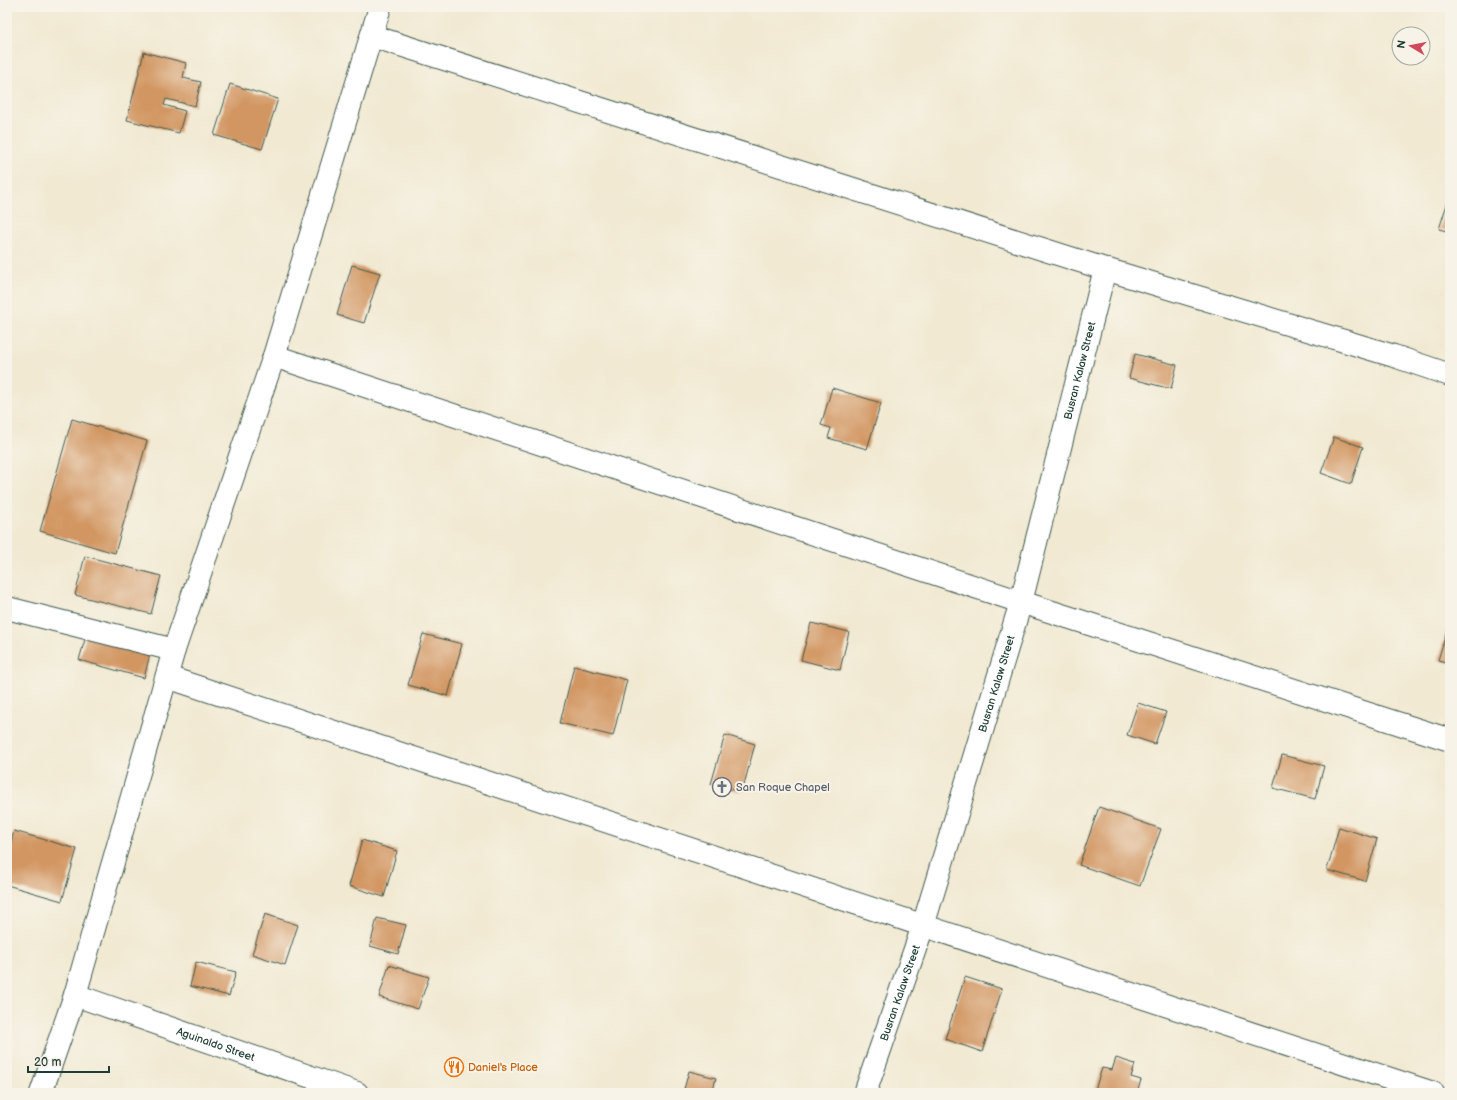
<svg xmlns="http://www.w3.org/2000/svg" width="1457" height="1100" font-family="'Balsamiq Sans',sans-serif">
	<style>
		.building { fill: #d29662 }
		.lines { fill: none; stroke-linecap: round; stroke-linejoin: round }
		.minor-casing { stroke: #3e574c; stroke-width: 24 }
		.minor { stroke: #fff; stroke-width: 22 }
		.labels { text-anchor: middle; stroke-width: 4; stroke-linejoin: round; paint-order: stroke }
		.street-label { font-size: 11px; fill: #1f3d34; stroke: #f7f3e8 }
		.worship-label { font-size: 11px; fill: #5b616d; stroke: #f7f3e8; text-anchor: start }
		.food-label { font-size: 11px; fill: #c56008; stroke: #f7f3e8; text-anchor: start }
	</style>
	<rect width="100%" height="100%" fill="#f7f3e8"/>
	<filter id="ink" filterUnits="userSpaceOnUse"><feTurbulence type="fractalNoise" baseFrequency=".025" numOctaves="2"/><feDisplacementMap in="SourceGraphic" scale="8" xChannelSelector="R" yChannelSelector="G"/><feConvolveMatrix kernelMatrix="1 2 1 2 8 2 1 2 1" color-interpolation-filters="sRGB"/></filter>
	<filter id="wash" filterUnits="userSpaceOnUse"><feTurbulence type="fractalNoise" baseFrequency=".012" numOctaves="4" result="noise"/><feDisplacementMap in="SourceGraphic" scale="16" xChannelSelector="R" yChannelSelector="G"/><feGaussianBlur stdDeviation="0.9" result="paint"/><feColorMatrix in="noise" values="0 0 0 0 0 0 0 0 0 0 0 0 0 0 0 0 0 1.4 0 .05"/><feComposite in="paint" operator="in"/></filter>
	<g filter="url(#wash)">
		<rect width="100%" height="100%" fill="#f1e9d2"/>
		<g id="blocks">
			<!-- building -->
			<path class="building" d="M144 52 186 63 183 78 201 82 195 106 166 99 164 105 185 111 179 133 127 120Z
				M230 84 278 99 262 149 214 135Z
				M1450 195V232L1439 229Z
				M352 265 380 273 364 323 337 315Z
				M1135 354 1177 365 1171 389 1129 378Z
				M832 388 881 403 867 449 828 438 831 428 821 425Z
				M72 419 147 441 115 553 40 531Z
				M1334 437 1363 447 1351 484 1321 473Z
				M85 556 161 576 151 614 75 595Z
				M811 623 849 632 840 670 801 660Z
				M1449 624H1450V663L1438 660Z
				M88 629 152 646 144 678 79 660Z
				M423 634 462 644 448 696 408 685Z
				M574 666 627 680 613 736 560 723Z
				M1138 703 1166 712 1155 744 1127 735Z
				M725 735 755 744 742 792 711 784Z
				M1282 755 1324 766 1315 799 1273 788Z
				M1099 807 1161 829 1140 886 1079 865Z
				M1339 827 1377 839 1365 881 1327 870Z
				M14 831 77 849 62 901 7 885V856Z
				M362 840 397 851 384 897 349 886Z
				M265 914 298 925 285 965 252 954Z
				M377 918 406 925 398 954 370 946Z
				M196 962 236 972 229 996 190 986Z
				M389 965 429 977 418 1009 379 997Z
				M965 977 1002 989 982 1052 945 1039Z
				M1116 1058 1135 1064 1131 1077 1141 1080 1137 1093H1094L1102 1068 1112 1070Z
				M689 1071 716 1078 712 1093H683Z"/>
		</g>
	</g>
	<g filter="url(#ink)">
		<use href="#blocks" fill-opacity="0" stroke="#3e574c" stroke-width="1"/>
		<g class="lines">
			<defs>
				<g id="minor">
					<path d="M372 36 1105 269 1394 356 1450 375"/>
					<path d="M274 356 1021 602 1450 740"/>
					<path d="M7 608 174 650"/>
					<path d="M167 677 1433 1093"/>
					<path id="s1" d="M75 995 357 1093"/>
					<path d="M41 1093 75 995 174 650 274 356 380 7"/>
					<path id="s2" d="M865 1093 923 926 1021 602 1105 269"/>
				</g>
			</defs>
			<!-- minor casing -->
			<use href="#minor" class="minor-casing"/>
			<!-- minor -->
			<use href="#minor" class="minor"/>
		</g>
	</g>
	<!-- icons -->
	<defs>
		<symbol id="church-ring" viewBox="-11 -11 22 22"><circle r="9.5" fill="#f7f3e8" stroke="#6b7280" stroke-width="1.5"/><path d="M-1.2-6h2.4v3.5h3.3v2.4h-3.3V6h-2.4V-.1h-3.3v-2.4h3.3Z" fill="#6b7280"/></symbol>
		<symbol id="restaurant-ring" viewBox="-11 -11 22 22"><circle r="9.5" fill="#f7f3e8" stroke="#e8710a" stroke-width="1.5"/><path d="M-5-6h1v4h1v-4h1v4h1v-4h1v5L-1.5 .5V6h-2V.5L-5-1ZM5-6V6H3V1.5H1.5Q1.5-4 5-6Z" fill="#e8710a"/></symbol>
	</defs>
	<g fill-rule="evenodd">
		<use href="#church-ring" x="711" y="776" width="22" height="22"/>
		<use href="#restaurant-ring" x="443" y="1056" width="22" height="22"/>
	</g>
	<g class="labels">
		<!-- street labels -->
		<g class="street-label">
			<text dy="4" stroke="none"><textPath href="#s2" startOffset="754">Busran Kalaw Street</textPath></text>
			<text dy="4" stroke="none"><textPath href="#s2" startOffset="430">Busran Kalaw Street</textPath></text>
			<text dy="4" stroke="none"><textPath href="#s2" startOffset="106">Busran Kalaw Street</textPath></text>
			<text dy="4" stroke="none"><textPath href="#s1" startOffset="149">Aguinaldo Street</textPath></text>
		</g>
		<!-- worship labels -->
		<g class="worship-label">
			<text x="736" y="791">San Roque Chapel</text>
		</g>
		<!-- food labels -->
		<g class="food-label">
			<text x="468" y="1071">Daniel's Place</text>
		</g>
	</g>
	<!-- margin -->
	<rect width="1457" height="1100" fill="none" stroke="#f7f3e8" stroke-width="24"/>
	<!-- north arrow -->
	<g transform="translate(1411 46) rotate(280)"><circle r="19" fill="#f7f3e8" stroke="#a1aaa0"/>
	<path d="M0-3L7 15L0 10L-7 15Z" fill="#d1495b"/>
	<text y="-6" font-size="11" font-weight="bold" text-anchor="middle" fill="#1f3d34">N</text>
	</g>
	<!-- scale -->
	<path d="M28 1066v6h81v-6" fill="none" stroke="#1f3d34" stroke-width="2"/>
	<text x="34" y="1066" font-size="12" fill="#1f3d34" stroke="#f7f3e8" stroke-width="3" paint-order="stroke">20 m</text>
</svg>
